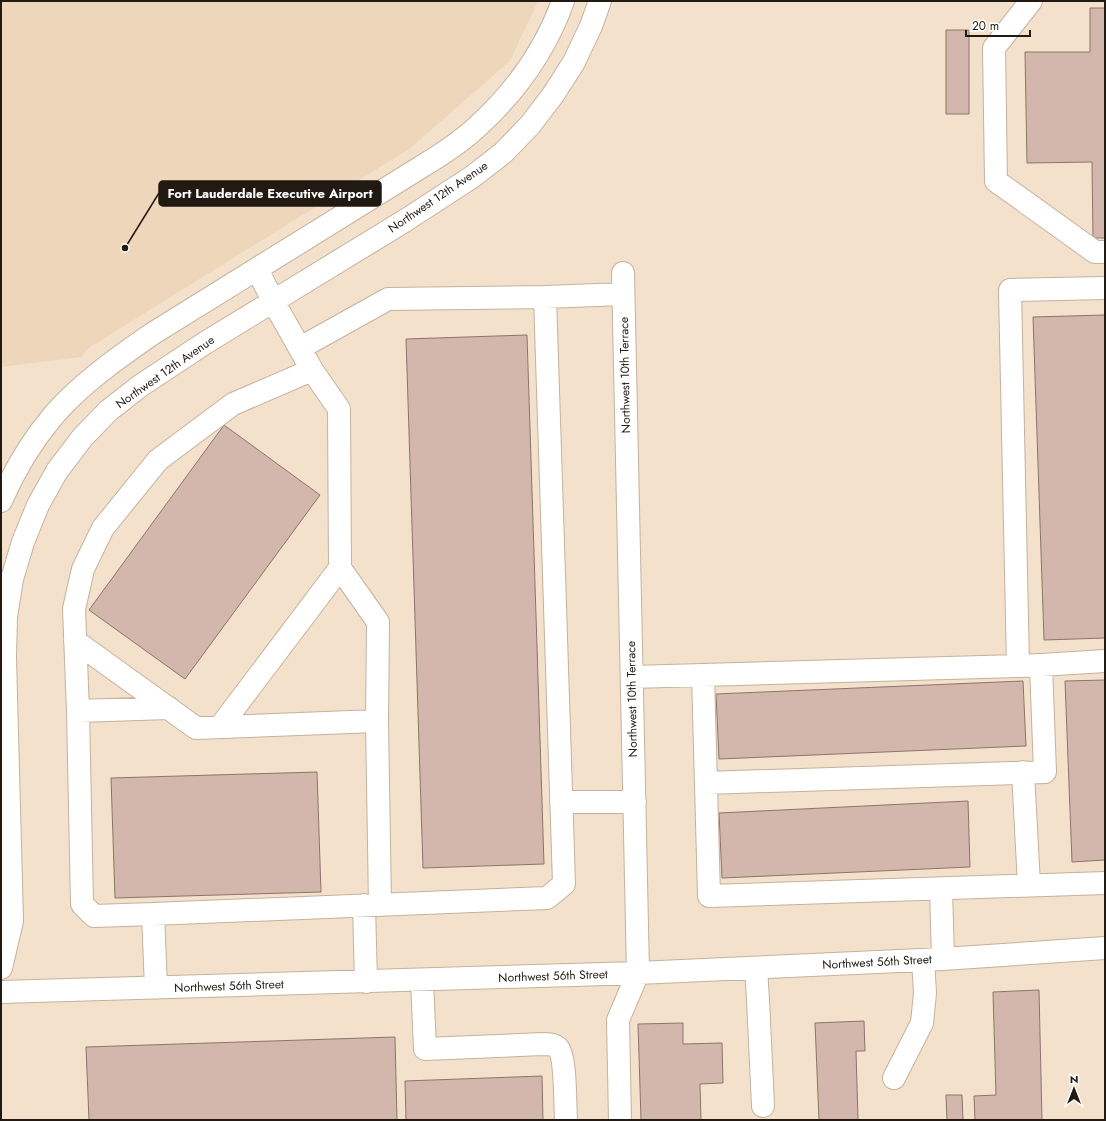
<svg xmlns="http://www.w3.org/2000/svg" width="1106" height="1121" font-family="Jost,sans-serif">
	<style>
		.built { fill: #eed6ba }
		.building { fill: #d3b7ad; stroke: #8d746a }
		.lines { fill: none; stroke-linecap: round; stroke-linejoin: round }
		.minor-casing { stroke: #c4b29d; stroke-width: 24 }
		.minor { stroke: #fff; stroke-width: 22 }
		.labels { text-anchor: middle; stroke-width: 3; stroke-linejoin: round; paint-order: stroke }
		.street-label { font-size: 12px; fill: #201a12; stroke: #fff }
		.leader { fill: none; stroke: #201a12; stroke-width: 1.5 }
		.callout-dot { fill: #201a12; stroke: #fff; stroke-width: 1.5 }
		.callout { fill: #201a12; stroke: #201a12; stroke-width: 1.5 }
		.callout-label { font-size: 13px; text-anchor: middle; font-weight: bold; fill: #fff }
	</style>
	<rect width="100%" height="100%" fill="#f4e1cb"/>
	<!-- built -->
	<path class="built" d="M1 1H538L510 61 409 149 90 347 81 357 1 367Z"/>
	<!-- building -->
	<path class="building" d="M1090 8H1105V238H1093L1092 162 1027 163 1025 52H1090Z
		M946 30H969V114H946Z
		M1105 315V638L1044 640 1033 317Z
		M527 335 544 864 423 868 406 339Z
		M224 425 320 495 185 679 89 610Z
		M1105 680V860L1072 862 1065 681Z
		M1023 681 1026 746 719 759 716 694Z
		M317 772 321 892 115 898 111 778Z
		M968 801 970 867 722 878 719 813Z
		M1039 990 1042 1120H975L974 1096 996 1095 993 992Z
		M864 1021 865 1051H856L858 1120H819L815 1023Z
		M683 1023V1044L722 1043 723 1083 700 1084 701 1120H641L638 1024Z
		M395 1037 397 1120H89L86 1047Z
		M542 1076 543 1120H406L405 1081Z
		M946 1095H962L963 1120H947Z"/>
	<g class="lines">
		<defs>
			<path id="minor" d="M1031 1 994 48 996 181 1095 252H1105
				M257 269 273 301 312 370 339 409 340 568 378 622 377 721 380 905
				M1105 288 1010 290 1018 666 1041 665 1105 661
				M300 348 388 299 545 297 623 294
				M312 370 233 404 158 460 103 528 83 569 74 609 78 711 82 904 94 916 153 914 547 898 564 884 545 297
				M1 501C14 471 32 441 53 416 58 410 63 405 68 400 93 375 122 355 152 334L421 167C441 155 461 142 478 126 515 92 546 49 563 1
				M75 641 196 728 377 721
				M703 675 709 896 1105 883
				M632 677 1018 666
				M78 711 169 708
				M220 727 340 568
				M1023 772 1029 885
				M706 783 1045 772 1041 665
				M561 802H635
				M941 889 943 959
				M364 905 366 982
				M153 914 156 988
				M1 968 12 921 5 658 6 617 12 579 23 542 38 505 57 471 82 438 108 411 140 386 205 343 406 220 472 177 503 153 530 125 553 95 574 62 591 26 600 1
				M756 968 758 1000 763 1106
				M422 980 425 1049 543 1044C548 1044 554 1044 558 1048 566 1057 565 1106 566 1120
				M1 992 638 973 943 959 1105 948
				M894 1078 922 1023 925 993 923 960
				M620 1120 618 1020 638 973 623 273"/>
		</defs>
		<!-- minor casing -->
		<use href="#minor" class="minor-casing"/>
		<!-- minor -->
		<use href="#minor" class="minor"/>
	</g>
	<g class="labels">
		<!-- street labels -->
		<g class="street-label">
			<text transform="translate(438 197) rotate(-34)" y="4">Northwest 12th Avenue</text>
			<text transform="translate(165 372) rotate(-35)" y="4">Northwest 12th Avenue</text>
			<text transform="translate(625 375) rotate(-91)" y="4">Northwest 10th Terrace</text>
			<text transform="translate(632 699) rotate(-91)" y="4">Northwest 10th Terrace</text>
			<text transform="translate(877 962) rotate(-3)" y="4">Northwest 56th Street</text>
			<text transform="translate(553 976) rotate(-2)" y="4">Northwest 56th Street</text>
			<text transform="translate(229 986) rotate(-2)" y="4">Northwest 56th Street</text>
		</g>
	</g>
	<!-- callouts -->
	<path class="leader" d="M125 248L159 193"/>
	<circle class="callout-dot" cx="125" cy="248" r="4"/>
	<rect class="callout" x="159" y="181" width="222" height="25" rx="4"/>
	<g class="callout-label">
		<text x="270" y="198">Fort Lauderdale Executive Airport</text>
	</g>
	<!-- border -->
	<rect width="1106" height="1121" fill="none" stroke="#201a12" stroke-width="4"/>
	<!-- north arrow -->
	<g transform="translate(1074 1089)" stroke="#ffffff" stroke-width="3" paint-order="stroke">
	<path d="M0-3L7 15L0 10L-7 15Z" fill="#201a12"/>
	<text y="-6" font-size="11" font-weight="bold" text-anchor="middle" fill="#201a12">N</text>
	</g>
	<!-- scale -->
	<path d="M966 30v6h64v-6" fill="none" stroke="#201a12" stroke-width="2"/>
	<text x="972" y="30" font-size="12" fill="#201a12" stroke="#ffffff" stroke-width="3" paint-order="stroke">20 m</text>
</svg>
